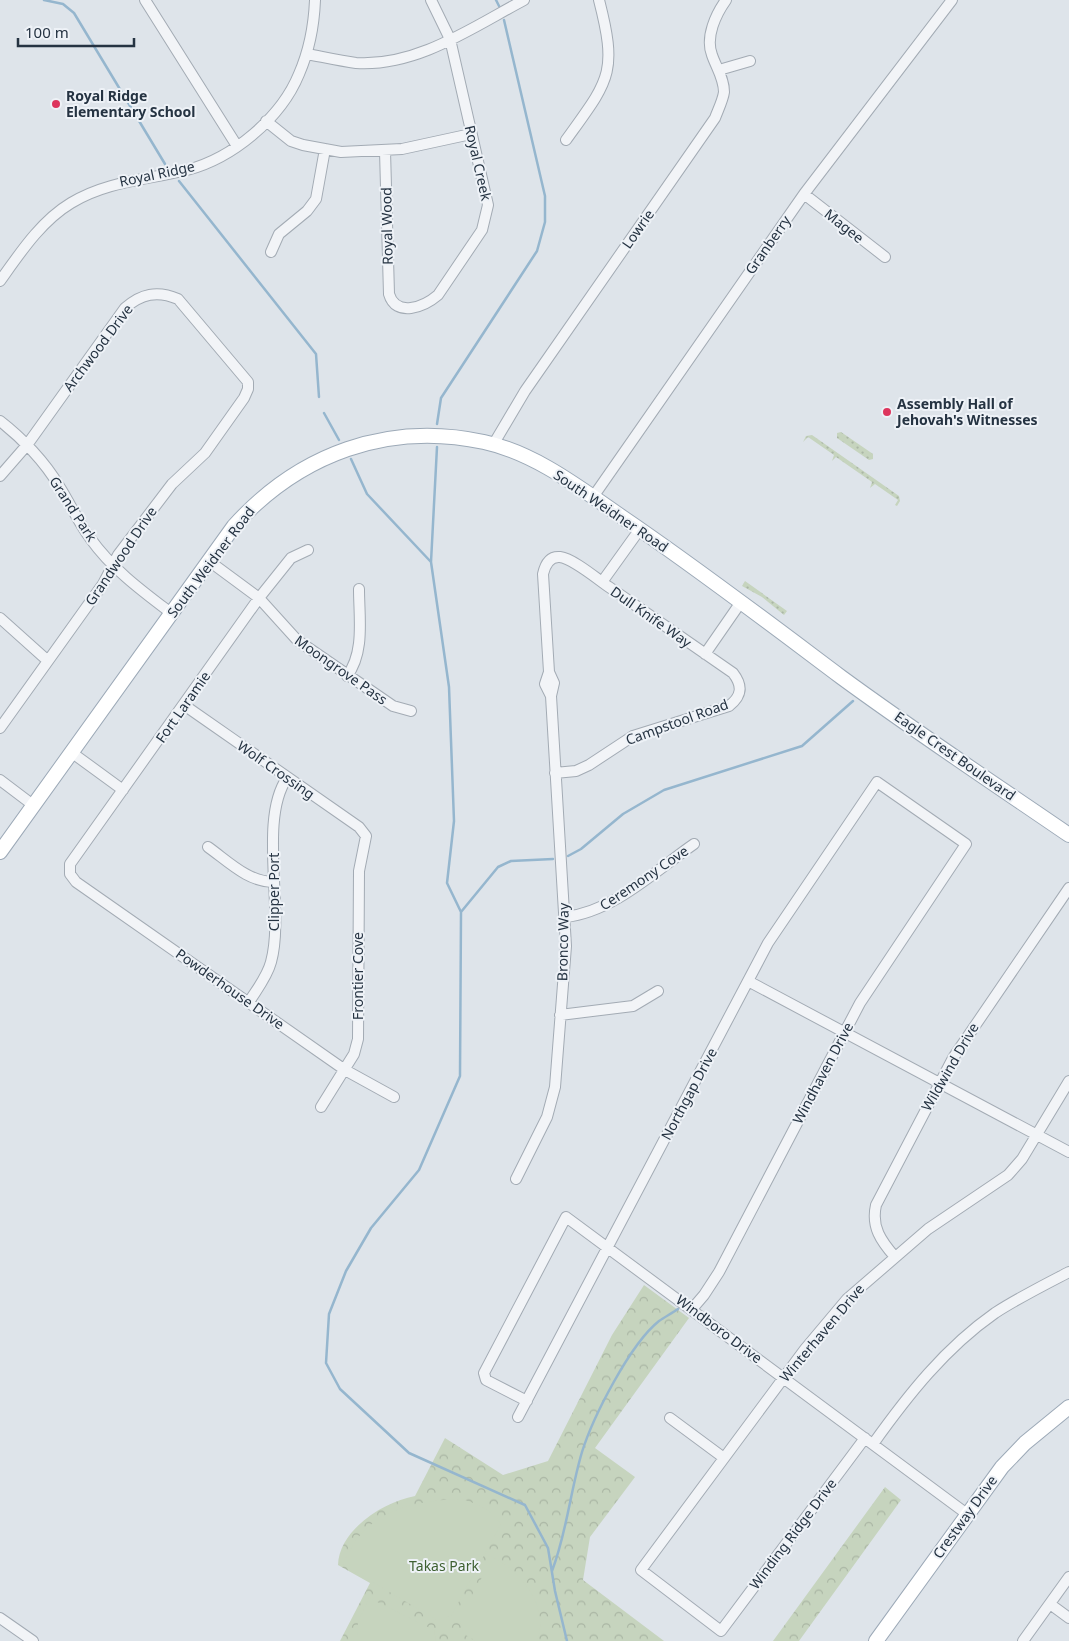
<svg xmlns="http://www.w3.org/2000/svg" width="1069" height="1641" font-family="'Noto Sans',sans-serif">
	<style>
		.grass { fill: url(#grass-dots) }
		.park { fill: url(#park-crowns) }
		.pitch { fill: #c6d4be }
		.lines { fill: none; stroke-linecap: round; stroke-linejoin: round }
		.stream { stroke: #95b6ce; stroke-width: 2.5 }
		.minor-casing { stroke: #a3abb4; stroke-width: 12 }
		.major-casing { stroke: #9ca9b7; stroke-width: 16 }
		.minor { stroke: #f2f4f7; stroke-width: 10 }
		.major { stroke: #fff; stroke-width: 14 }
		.poi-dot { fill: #dd355d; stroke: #eef2f7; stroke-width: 2 }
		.labels { text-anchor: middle; stroke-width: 4; stroke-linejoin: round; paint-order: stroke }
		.poi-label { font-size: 14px; font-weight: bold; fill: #253342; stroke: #eef2f7; text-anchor: start }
		.street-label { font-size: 14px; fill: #253342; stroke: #eef2f7 }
		.park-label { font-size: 14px; fill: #3e6031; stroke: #eef2f7 }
	</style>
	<defs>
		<pattern id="grass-dots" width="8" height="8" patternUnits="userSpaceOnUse" patternTransform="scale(1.25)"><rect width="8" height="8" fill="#c6d4be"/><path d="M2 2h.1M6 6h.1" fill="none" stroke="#aab6a4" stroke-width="1.8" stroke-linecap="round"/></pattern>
		<pattern id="park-crowns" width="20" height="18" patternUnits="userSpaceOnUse" patternTransform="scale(1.25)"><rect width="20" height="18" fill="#c6d4be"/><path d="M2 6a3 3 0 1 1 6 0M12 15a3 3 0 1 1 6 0" fill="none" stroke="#aab6a4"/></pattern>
	</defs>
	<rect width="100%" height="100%" fill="#dee4ea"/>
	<!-- grass -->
	<path class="grass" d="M841 432 873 454V459L869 460 837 438V433Z
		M812 435 899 496 900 501 897 506 895 505 898 500 875 484 870 488 872 482 836 457 832 461 834 455 808 437 803 442 806 436Z
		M745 581 787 611 784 615 762 597 742 586Z"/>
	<!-- park -->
	<path class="park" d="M644 1285 689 1318 595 1448 635 1477 590 1537 583 1580 664 1641H340L370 1583 338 1565C339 1530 383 1502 415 1496L445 1438 503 1475 548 1461 612 1335Z
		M885 1487 901 1500 799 1641H773Z"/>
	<!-- pitch -->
	<path class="pitch" d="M462 1499C478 1504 490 1509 501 1524L451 1616 437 1620 342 1564C348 1555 353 1543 361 1534 386 1506 426 1500 462 1499Z
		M492 1557C521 1571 550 1606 537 1641H476L464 1634 460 1621Z
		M369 1598 434 1630 436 1641H357L358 1622Z"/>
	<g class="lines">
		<!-- stream -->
		<path class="stream" d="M44 0 63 4 74 13 165 164
			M496 0 499 6
			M179 181 316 354 319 397
			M324 413 339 440
			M437 424 441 398 537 251 545 222V196L504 20
			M437 447 431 562 449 687 454 821 447 883 461 912 460 1076 419 1170 371 1228 346 1271 329 1314 326 1363 340 1389 409 1453 525 1505 548 1548 555 1591 567 1641
			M351 459 367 494 431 562
			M568 856 581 849 623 814 664 790 802 746 853 701
			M461 912 498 867 511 861 553 859
			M552 1571C567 1532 570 1492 582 1452 593 1417 630 1344 659 1321 665 1317 672 1313 678 1309"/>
		<defs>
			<path id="minor" d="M145 0 237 146
				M307 54C323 57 340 61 356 63 417 67 473 27 524 0
				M719 70 750 61
				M266 121 291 141 303 145 341 152 402 149 471 134
				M566 140C609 80 618 74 599 0
				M385 151 389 294C396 318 424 307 438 295L482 230 488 205 450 39 431 0
				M804 194 885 257
				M271 252 279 234 307 211 316 199 325 149
				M0 281C20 253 41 221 71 203 107 181 147 180 187 170 233 158 281 118 299 74 309 51 314 25 315 0
				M0 421C22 438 45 462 59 486 70 503 78 522 90 538 112 569 142 591 171 613
				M493 445 525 391 715 118C718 110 723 100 724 92 724 78 716 67 712 55 705 37 716 14 726 0
				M0 476 27 445 125 308C141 294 157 290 178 299L248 382V389L244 398 205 453 172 484 118 555 103 584 0 728
				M593 497 804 194 952 0
				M308 550 291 558 259 598 70 864V874L76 882 345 1070 394 1097
				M209 561 259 598 297 640 393 706 411 711
				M602 582 640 529
				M0 618 48 661
				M705 654 741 602
				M347 676C365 652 359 618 359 589
				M551 696 545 684 549 672 543 574C545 565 549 556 560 557 574 559 597 579 609 587 651 616 692 645 733 673 743 686 742 696 729 706L633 736 589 765 576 771 555 773
				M184 705 359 827 366 836 359 871 358 1039 354 1054 321 1107
				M71 752 123 790
				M0 780 33 805
				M208 847C229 862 248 882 274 882
				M565 917C613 912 655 871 694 844
				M748 981 1069 1152
				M249 1002C257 989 267 977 271 962 285 912 258 820 287 778
				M560 1015 633 1006 658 991
				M516 1179 547 1117 555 1087 566 946 551 696 554 683 549 672
				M895 1257C881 1241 871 1227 876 1205L953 1058 1069 888
				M527 1401 486 1380 484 1373 566 1217 967 1514
				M518 1417 768 943 877 782 966 844 860 1003 719 1272 704 1295 692 1309
				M670 1418 724 1458
				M865 1438 721 1631 641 1570 805 1349 847 1299 928 1229 1008 1175 1022 1159 1069 1081
				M873 1444C908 1395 945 1348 995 1313 1018 1298 1044 1285 1069 1272
				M1050 1604 1069 1618
				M0 1618 33 1641
				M1023 1641 1069 1577"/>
			<path id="major" d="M0 852 234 526C299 454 388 421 484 442 535 453 580 488 622 517 697 568 769 623 841 677 916 732 993 783 1069 835
				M876 1641 1002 1467 1025 1443 1069 1407"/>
		</defs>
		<!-- minor casing -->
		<use href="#minor" class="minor-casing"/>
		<!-- major casing -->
		<use href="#major" class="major-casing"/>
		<!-- minor -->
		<use href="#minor" class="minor"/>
		<!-- major -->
		<use href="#major" class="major"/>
	</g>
	<!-- markers -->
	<g class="poi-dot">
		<circle cx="56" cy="104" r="5"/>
		<circle cx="887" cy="412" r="5"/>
	</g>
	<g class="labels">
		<!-- poi labels -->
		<g class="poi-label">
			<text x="66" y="101">Royal Ridge<tspan x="66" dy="16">Elementary School</tspan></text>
			<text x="897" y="409">Assembly Hall of<tspan x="897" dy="16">Jehovah's Witnesses</tspan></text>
		</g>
		<!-- street labels -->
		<g class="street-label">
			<text transform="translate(478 163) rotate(77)" y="5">Royal Creek</text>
			<text transform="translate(157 174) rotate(-12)" y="5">Royal Ridge</text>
			<text transform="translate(387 226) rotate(-91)" y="5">Royal Wood</text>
			<text transform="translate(844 226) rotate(38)" y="5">Magee</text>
			<text transform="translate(638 229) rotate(-55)" y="5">Lowrie</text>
			<text transform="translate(768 245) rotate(-55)" y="5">Granberry</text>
			<text transform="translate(98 348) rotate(-53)" y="5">Archwood Drive</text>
			<text transform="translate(73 509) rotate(57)" y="5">Grand Park</text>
			<text transform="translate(611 511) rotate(34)" y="5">South Weidner Road</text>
			<text transform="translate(121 556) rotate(-56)" y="5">Grandwood Drive</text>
			<text transform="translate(211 562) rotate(-53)" y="5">South Weidner Road</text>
			<text transform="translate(651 617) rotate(35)" y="5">Dull Knife Way</text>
			<text transform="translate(341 670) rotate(35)" y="5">Moongrove Pass</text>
			<text transform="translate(183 707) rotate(-55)" y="5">Fort Laramie</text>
			<text transform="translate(677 722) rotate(-20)" y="5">Campstool Road</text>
			<text transform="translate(955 756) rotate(35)" y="5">Eagle Crest Boulevard</text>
			<text transform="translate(276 770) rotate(35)" y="5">Wolf Crossing</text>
			<text transform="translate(644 878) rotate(-34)" y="5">Ceremony Cove</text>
			<text transform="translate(274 892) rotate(-90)" y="5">Clipper Port</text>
			<text transform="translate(563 942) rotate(-89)" y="5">Bronco Way</text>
			<text transform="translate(358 976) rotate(-90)" y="5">Frontier Cove</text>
			<text transform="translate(230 989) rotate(35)" y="5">Powderhouse Drive</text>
			<text transform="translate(950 1067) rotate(-60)" y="5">Wildwind Drive</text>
			<text transform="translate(823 1073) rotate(-62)" y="5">Windhaven Drive</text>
			<text transform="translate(689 1094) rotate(-62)" y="5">Northgap Drive</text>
			<text transform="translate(719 1329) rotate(37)" y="5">Windboro Drive</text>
			<text transform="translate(822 1333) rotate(-50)" y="5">Winterhaven Drive</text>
			<text transform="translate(965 1517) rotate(-54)" y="5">Crestway Drive</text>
			<text transform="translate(793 1534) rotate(-53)" y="5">Winding Ridge Drive</text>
		</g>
		<!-- park labels -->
		<g class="park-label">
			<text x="444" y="1571">Takas Park</text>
		</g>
	</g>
	<!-- scale -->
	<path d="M18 38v8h116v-8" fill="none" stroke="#253342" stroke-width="2.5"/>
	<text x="25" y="38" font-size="15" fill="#253342" stroke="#eef2f7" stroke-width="4" paint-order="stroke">100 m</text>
</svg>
